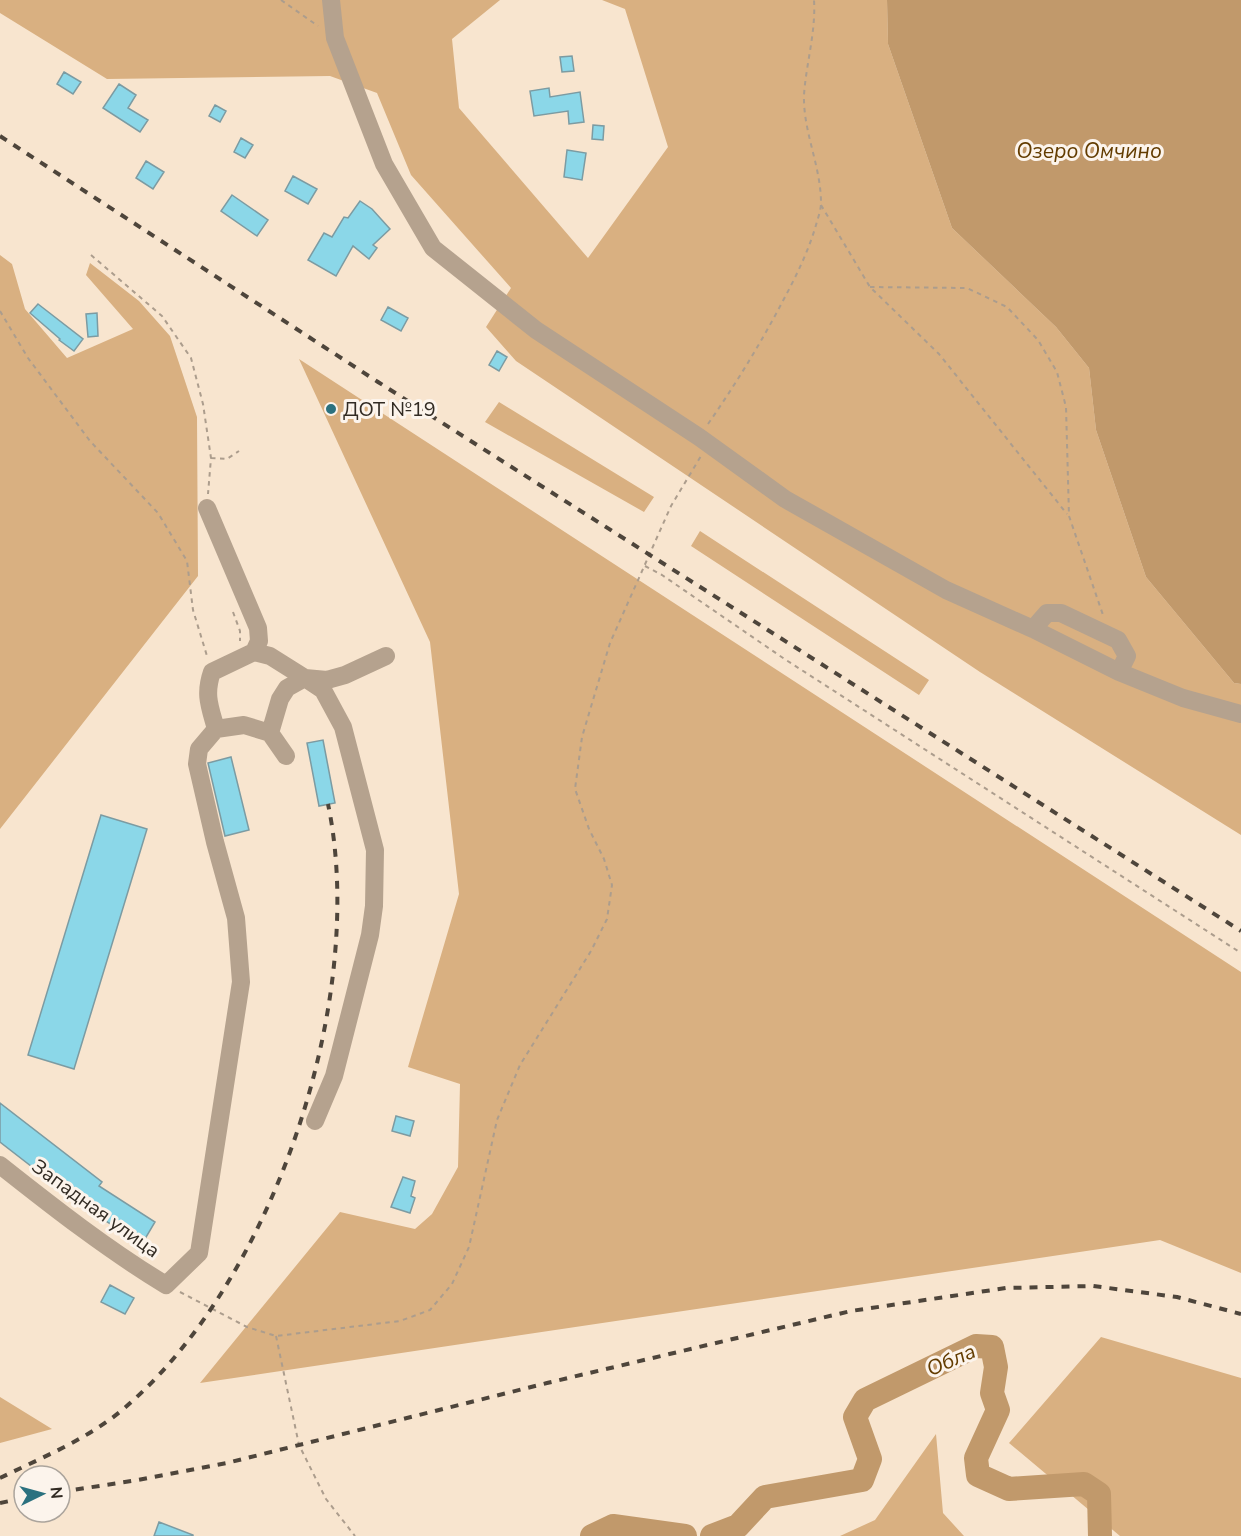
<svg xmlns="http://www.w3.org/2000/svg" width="1241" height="1536" font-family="'Nunito Sans',sans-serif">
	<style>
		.forest { fill: #d9b081 }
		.water { fill: #c1996b }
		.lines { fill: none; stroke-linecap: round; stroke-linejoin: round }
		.river { stroke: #c1996b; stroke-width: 24 }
		.building { fill: #8bd7e8; stroke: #7c9ba2; stroke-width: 1.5 }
		.path { stroke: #ac9d8d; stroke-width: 2; stroke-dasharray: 4.5 4.5; stroke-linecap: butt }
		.minor { stroke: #b5a28e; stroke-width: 18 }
		.rail { stroke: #4e453b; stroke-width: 4; stroke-dasharray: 8 8; stroke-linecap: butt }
		.poi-dot { fill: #2b717f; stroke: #fcf4ec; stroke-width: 2 }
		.labels { text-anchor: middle; stroke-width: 6; stroke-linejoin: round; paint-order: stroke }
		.poi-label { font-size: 20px; fill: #322b23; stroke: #fcf4ec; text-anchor: start }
		.street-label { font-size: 20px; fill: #322b23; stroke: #fcf4ec }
		.water-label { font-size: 21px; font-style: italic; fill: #633c00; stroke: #fcf4ec }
	</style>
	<rect width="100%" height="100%" fill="#f8e5cf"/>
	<!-- forest -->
	<path class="forest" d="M0 0H500L452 39 459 108 588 258 668 147 625 9 602 0H887L888 44 952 228 1056 327 1089 368 1096 430 1146 577 1234 683 1241 684V835L980 672 516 361 486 327 511 288 411 175 377 93 330 76 107 79 0 13Z
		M0 255 12 264 25 309 67 358 133 329 86 275 90 263 139 301 170 336 197 417 198 576 0 829Z
		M299 359 1241 972V1273L1160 1240 200 1383 340 1212 415 1229 432 1214 458 1167 460 1084 408 1067 459 894 430 642Z
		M499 402 654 497 644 512 485 422Z
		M700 531 929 680 919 695 691 546Z
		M1101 1337 1241 1378V1536H1120L1009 1443Z
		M0 1397 52 1429 0 1443Z
		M936 1434 943 1513 964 1536H840L875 1520Z"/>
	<!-- water -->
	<path class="water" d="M887 0H1241V684L1234 683 1146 577 1096 430 1089 368 1056 327 952 228 888 44Z"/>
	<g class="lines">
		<!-- river -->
		<path class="river" d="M592 1536 613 1526 685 1536
			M712 1536 738 1526 765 1497 862 1480 870 1459 855 1417 865 1400 976 1346 992 1347 996 1367 992 1393 998 1410 976 1458 978 1475 1009 1489 1084 1484 1099 1494 1100 1536"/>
	</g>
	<!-- building -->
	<path class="building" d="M572 56 574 71 562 72 560 57Z
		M64 72 81 82 73 94 57 84Z
		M119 84 136 95 128 108 148 120 140 132 103 108Z
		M549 88 550 97 580 92 584 122 569 124 568 111 534 116 530 91Z
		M215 105 226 111 220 122 209 116Z
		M593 125 604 126 603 140 592 139Z
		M241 138 253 145 245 158 234 152Z
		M567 150 586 153 582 180 564 177Z
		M146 161 164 172 153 189 136 178Z
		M293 176 317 189 308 204 285 191Z
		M232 195 268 220 257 236 221 211Z
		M360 201 372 209 390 229 373 245 377 248 369 259 353 246 336 276 308 260 324 233 332 237 344 217 348 218Z
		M38 304 83 339 74 351 59 340 60 339 30 313Z
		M388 307 408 318 401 331 381 320Z
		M97 313 98 336 88 337 86 314Z
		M497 351 507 357 499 371 489 365Z
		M323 740 335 803 319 806 307 743Z
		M231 757 249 830 225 836 208 763Z
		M101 815 147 829 74 1069 28 1055Z
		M0 1103 102 1182 99 1186 155 1222 142 1244 85 1208 0 1142Z
		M396 1116 414 1121 410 1136 392 1131Z
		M403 1177 415 1181 411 1196 415 1198 410 1213 391 1207Z
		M110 1285 134 1298 125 1314 101 1302Z
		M159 1522 193 1535V1536H154Z"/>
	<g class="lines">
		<!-- path -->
		<path class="path" d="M281 0 318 26
			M821 205 870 287 939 354 1067 514
			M91 255 162 316 191 358 203 404 211 458 208 494
			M870 287 967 288 1007 307 1038 340 1057 372 1066 407 1069 516 1103 615
			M0 311 28 358 90 441 158 513 187 561 193 610 207 656
			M708 424C733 388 756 351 777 312 792 284 807 256 816 225 818 218 821 210 821 203 821 166 803 132 804 95 806 64 816 32 814 0
			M211 458 227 459 239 451
			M645 566 662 575 786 660 1241 953
			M233 612 240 631V641
			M180 1292 247 1327 276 1336 400 1321 430 1310 452 1284 469 1247 497 1120 520 1065 591 951 607 919 612 885 604 859 589 829 575 789 582 737 610 643 671 506 701 456
			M276 1336 299 1445 326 1499 355 1536"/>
		<!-- minor -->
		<path class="minor" d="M331 0 335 38 384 164 433 248 536 330 699 437 785 499 946 590 1033 629 1119 672 1183 698 1241 714
			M207 508 258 628 259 641 254 652 212 672C204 695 210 707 216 729
			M1033 629 1047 613H1061L1118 640 1127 656 1119 672
			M254 652 270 656 305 678 327 680 345 675 386 656
			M270 733 280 699 287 688 305 678 323 690 343 727 375 850 374 906 370 935 334 1076 315 1121
			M0 1165C53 1207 108 1250 166 1285L199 1253 241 982 236 918 215 842 197 764 199 749 216 729 244 725 270 733 286 756"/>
		<!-- rail -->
		<path class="rail" d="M0 136 378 382 1241 931
			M0 1478C43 1457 93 1437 129 1404 276 1275 368 995 328 804
			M60 1492 138 1480 227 1463 547 1383 851 1311 1006 1288 1093 1286 1177 1297 1241 1314
			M0 1503 24 1498"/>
	</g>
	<!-- markers -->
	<circle class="poi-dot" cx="331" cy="409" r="6"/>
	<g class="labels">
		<!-- poi labels -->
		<g class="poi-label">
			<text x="343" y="416">ДОТ №19</text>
		</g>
		<!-- street labels -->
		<g class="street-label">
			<text transform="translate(96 1208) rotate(36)" y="7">Западная улица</text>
		</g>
		<!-- water labels -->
		<g class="water-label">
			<text x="1089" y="158">Озеро Омчино</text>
			<text transform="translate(951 1360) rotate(-23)" y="7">Обла</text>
		</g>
	</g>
	<!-- north arrow -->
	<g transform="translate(42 1494) rotate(85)"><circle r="28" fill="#fcf4ec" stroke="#aba49c" stroke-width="1.5"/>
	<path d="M0-4.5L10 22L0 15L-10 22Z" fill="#2b717f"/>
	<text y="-9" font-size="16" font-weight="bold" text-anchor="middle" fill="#322b23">N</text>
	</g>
</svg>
